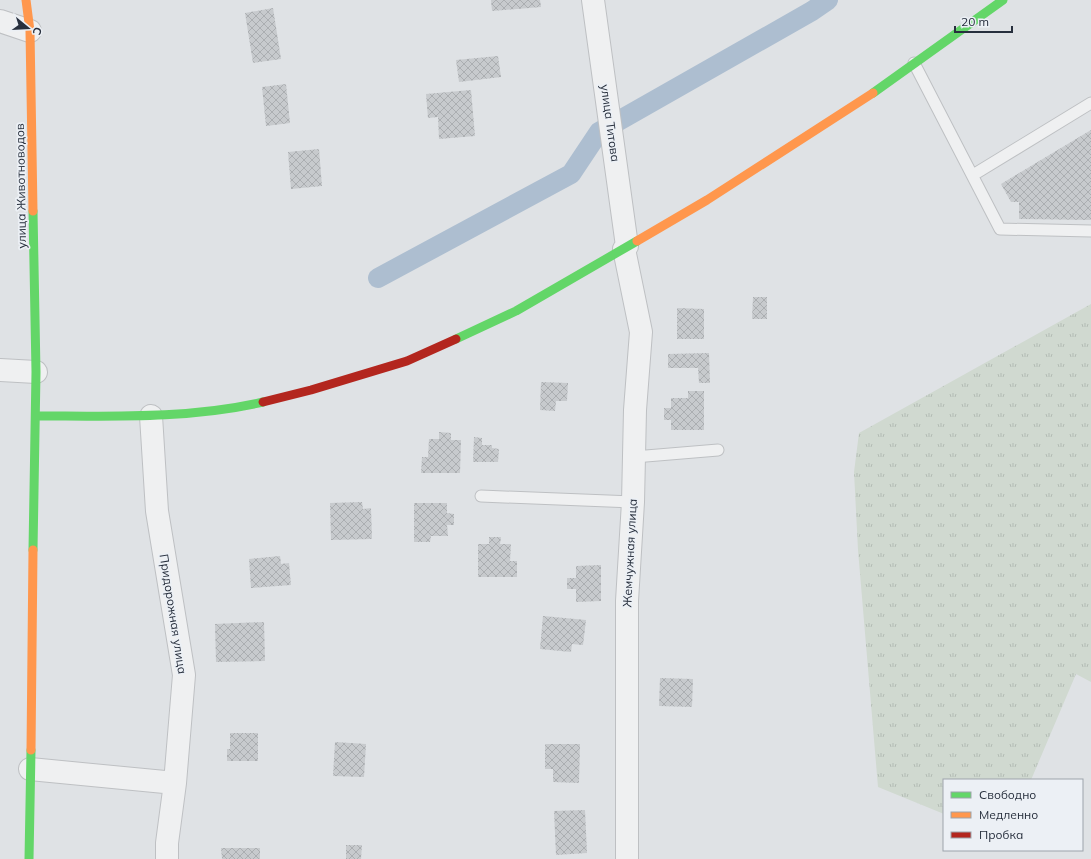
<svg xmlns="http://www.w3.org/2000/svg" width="1091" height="859" font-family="Mulish,sans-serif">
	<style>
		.grass { fill: url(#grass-tufts) }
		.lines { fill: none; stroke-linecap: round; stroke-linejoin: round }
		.canal { stroke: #adbed0; stroke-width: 20 }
		.building { fill: url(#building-cross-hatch) }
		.lane-casing { stroke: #bec0c3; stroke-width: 13 }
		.street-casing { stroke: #bec0c3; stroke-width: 24 }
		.lane { stroke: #eff0f1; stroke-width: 11 }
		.street { stroke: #eff0f1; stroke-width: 22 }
		.fast { stroke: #63d668; stroke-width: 9 }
		.slow { stroke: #ff974d; stroke-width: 9 }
		.jam { stroke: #b3261e; stroke-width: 9 }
		.labels { text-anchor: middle; stroke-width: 3.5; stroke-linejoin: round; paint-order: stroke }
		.street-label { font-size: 12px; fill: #272f3d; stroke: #ecf0f5 }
	</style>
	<defs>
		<pattern id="grass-tufts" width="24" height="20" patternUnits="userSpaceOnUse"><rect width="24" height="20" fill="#d0d9d0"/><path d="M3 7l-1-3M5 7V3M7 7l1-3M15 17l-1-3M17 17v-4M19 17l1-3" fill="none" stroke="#b3bbb4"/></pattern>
		<pattern id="building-cross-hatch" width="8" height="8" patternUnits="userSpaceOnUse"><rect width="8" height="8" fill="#c7cacd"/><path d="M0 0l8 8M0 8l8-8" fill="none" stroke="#abaeb1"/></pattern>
	</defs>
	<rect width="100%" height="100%" fill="#dfe2e5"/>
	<!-- grass -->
	<path class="grass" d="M1091 304V682L1076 674 1031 780H944V814L878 787 858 550 854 472 859 433Z"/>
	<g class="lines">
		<!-- canal -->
		<path class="canal" d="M378 278 571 174 599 132 812 11 828 0"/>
	</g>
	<!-- building -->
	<path class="building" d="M491 0H540L541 7 492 11Z
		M273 8 281 59 253 63 245 13Z
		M498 56 501 77 459 82 456 60Z
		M286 84 290 123 266 126 262 87Z
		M471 90 475 136 439 139 438 117 428 118 426 94Z
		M1091 130V220L1019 219V202H1011L1001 184Z
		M319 149 322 186 291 189 288 152Z
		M753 297H767V319H752Z
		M677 308 704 309V339H677Z
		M709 353 710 383H699L698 368H668V354Z
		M541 382 568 383 567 401H556L555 411 540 410Z
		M688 391H704V430H671V420H664V408H671V398H688Z
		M439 432 451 433V440H461L460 473H421L422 457H428L429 439H439Z
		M474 437 482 438V445H492V448L499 449 498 462H473Z
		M362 502 363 509 371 508 372 539 331 540 330 503Z
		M414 503H447V513L454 514V525H447L448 536H431L430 542H414Z
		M489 537H501L500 544H511L510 561H517V577H478V544H489Z
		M280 556 281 564 289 563 291 585 251 588 249 559Z
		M601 565V601L576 602V589H567V578H576V566Z
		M543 616 586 620 583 645 572 644 571 652 540 649Z
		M264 622 265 661 216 662 215 624Z
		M660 678 693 679 692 707 659 706Z
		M230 733H258V761H227V749H230Z
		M335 742 366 744 364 777 333 776Z
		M545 744H580L579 783 553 782V769H545Z
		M585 810 587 853 556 855 554 811Z
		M346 845H362L361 859H346Z
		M221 848H260V859H222Z"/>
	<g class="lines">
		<defs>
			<path id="lane" d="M914 63 1000 229 1091 231
				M973 175 1091 103
				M634 457 718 450
				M481 496 633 502"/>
			<path id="street" d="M593 0 627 246
				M0 21 30 31
				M624 249 641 332 635 410 633 502 627 601V859
				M0 370 36 372
				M151 416 157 511 184 675 175 783 167 843V859
				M30 769 175 783"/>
		</defs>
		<!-- lane casing -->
		<use href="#lane" class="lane-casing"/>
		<!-- street casing -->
		<use href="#street" class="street-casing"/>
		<!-- lane -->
		<use href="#lane" class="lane"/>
		<!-- street -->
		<use href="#street" class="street"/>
		<!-- fast -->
		<path class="fast" d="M873 93 1003 0
			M33 211 36 372 33 550
			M456 339 516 311 637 241
			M36 416C111 416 190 419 263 402
			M29 859 31 750"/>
		<!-- slow -->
		<path class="slow" d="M26 0 30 31 33 211
			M637 241 707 200 873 93
			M31 750 33 550"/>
		<!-- jam -->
		<path class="jam" d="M263 402 311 390 407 361 456 339"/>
	</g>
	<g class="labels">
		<!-- street labels -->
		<g class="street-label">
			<text transform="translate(610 123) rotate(82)" y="4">улица Титова</text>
			<text transform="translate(21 186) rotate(-91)" y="4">улица Животноводов</text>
			<text transform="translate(630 553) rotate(-87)" y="4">Жемчужная улица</text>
			<text transform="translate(173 614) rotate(81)" y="4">Придорожная улица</text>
		</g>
	</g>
	<!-- legend -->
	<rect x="943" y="779" width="140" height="72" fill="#ecf0f5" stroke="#9da3ab"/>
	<rect x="951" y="792" width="20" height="6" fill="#63d668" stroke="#9da3ab"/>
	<text x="979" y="799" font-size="12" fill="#272f3d">Свободно</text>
	<rect x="951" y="812" width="20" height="6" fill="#ff974d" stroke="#9da3ab"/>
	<text x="979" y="819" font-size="12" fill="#272f3d">Медленно</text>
	<rect x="951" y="832" width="20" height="6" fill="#b3261e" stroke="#9da3ab"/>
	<text x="979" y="839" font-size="12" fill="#272f3d">Пробка</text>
	<!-- north arrow -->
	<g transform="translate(28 28) rotate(108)" stroke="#ecf0f5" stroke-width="3" paint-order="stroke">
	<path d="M0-3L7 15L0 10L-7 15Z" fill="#272f3d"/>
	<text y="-6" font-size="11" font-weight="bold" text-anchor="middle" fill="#272f3d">С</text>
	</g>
	<!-- scale -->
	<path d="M955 26v6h57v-6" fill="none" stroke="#272f3d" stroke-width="2"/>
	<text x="961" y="26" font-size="12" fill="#272f3d" stroke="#ecf0f5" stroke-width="3" paint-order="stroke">20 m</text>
</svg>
